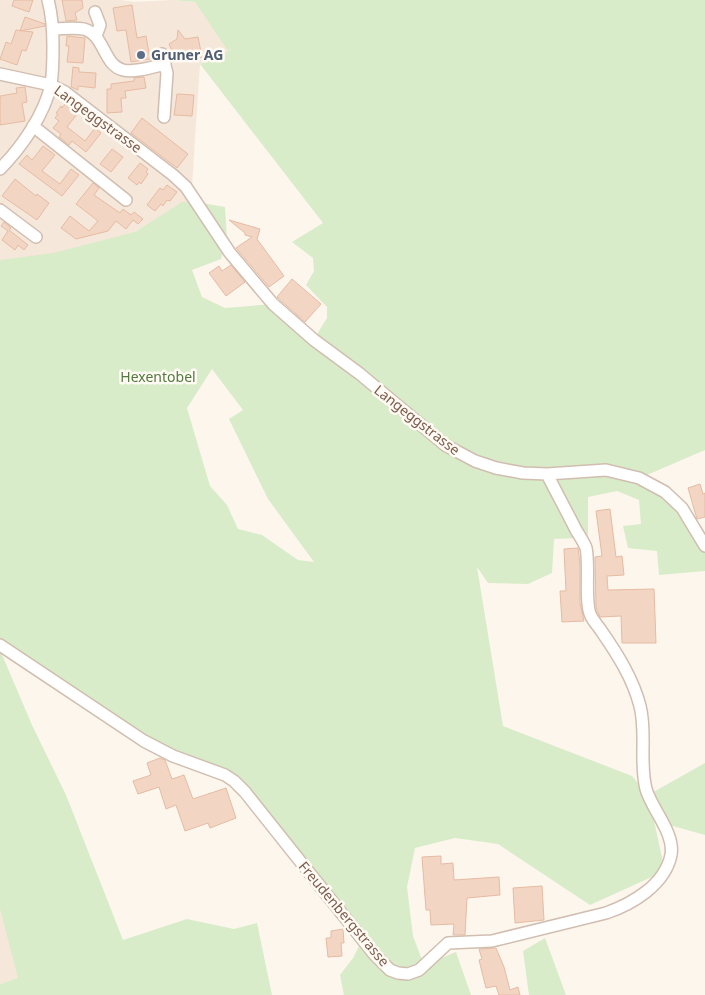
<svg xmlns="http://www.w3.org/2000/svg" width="705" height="995" font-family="'Noto Sans',sans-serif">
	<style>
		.residential { fill: #f5e8da }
		.green { fill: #d8ecc9; fill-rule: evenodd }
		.building { fill: #f3d5c3; stroke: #e6bba3 }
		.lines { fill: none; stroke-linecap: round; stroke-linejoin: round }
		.minor-casing { stroke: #d1beb0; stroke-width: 14 }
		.minor { stroke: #fff; stroke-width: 11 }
		.service-dot { fill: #5c6f8a; stroke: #fffaf3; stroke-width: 2 }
		.labels { text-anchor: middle; stroke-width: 5; stroke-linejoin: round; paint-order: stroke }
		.service-label { font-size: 14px; font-weight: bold; fill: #4e5e75; stroke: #fffaf3; text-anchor: start }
		.street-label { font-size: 14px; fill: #7a5c4d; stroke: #fffaf3 }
		.park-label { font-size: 14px; fill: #537a41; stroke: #fffaf3 }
	</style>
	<rect width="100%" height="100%" fill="#fdf6ec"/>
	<!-- residential -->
	<path class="residential" d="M0 0H121L135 2 171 0 195 2 231 51 200 64 191 201 135 232 132 238 44 260H0Z
		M0 905 22 977 0 984Z"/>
	<!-- green -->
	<path class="green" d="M171 0H705V450L640 478 665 492 705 546V571L659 575 657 551 628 548 623 526 641 524 639 500 617 491 588 497V535L580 538 554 539 552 573 528 584 488 583 477 567 503 726 632 776 648 795 705 763V835L662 823 649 798 665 871 590 905 498 844 455 838 415 848 407 887 413 936 424 965 456 952 471 995H344L340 975 353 958 359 946C370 959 383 968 400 973L239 786 165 752 0 645V260L53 253 135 232 182 202H196L225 207 227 239 221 259 192 270 202 297 225 308 273 304 314 339 327 318V307L306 285 314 271 313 258 292 242 323 223 200 64 236 48 228 51 195 2ZM212 369 243 410 229 419 268 499 314 562 298 560 262 535 238 529 227 505 210 486 187 408Z
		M0 650 32 725 66 795 123 940 187 919 234 929 257 923 272 995H0V984L18 978 0 909Z
		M545 938 566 995H529L523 951Z"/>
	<!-- building -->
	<path class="building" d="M14 0H33L29 12 12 6Z
		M62 0H82L83 8 75 13 77 20 66 21Z
		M132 5 137 38 146 36 150 59 131 62 126 30 117 31 113 8Z
		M25 17 45 24V26L20 31Z
		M16 30 33 32 26 51 22 50 17 65 0 59 6 42 11 44Z
		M178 30 185 39 198 37 202 57 185 60 184 57 176 60 169 44 177 39Z
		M67 36 85 38 83 63 67 62 69 46H66Z
		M73 67 79 68V72L96 73 95 88 78 86V90L71 87Z
		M144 77 146 88 125 91 126 98H121L122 112 107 113V89H111V84L134 81V78Z
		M25 87 27 102 22 103 25 121 0 125V96L17 93 16 88Z
		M177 94 194 95 192 116 174 115Z
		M65 104 77 114 67 127 85 141 95 128 101 133 86 152 72 141 69 145 59 137 61 134 53 128 59 121 55 118 58 114 56 113 61 106 62 108Z
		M142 118 188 154 177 168 131 133Z
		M43 146 55 155 42 171 60 184 71 169 79 175 62 196 19 164 27 155 32 160Z
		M112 149 123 157 111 172 100 164Z
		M140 163 148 169 146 172 148 174 141 184 139 182 137 185 128 178Z
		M15 179 36 196 37 194 49 203 37 220 2 196Z
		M93 183 99 188 94 195 120 213 123 209 131 215 134 212 143 219 138 224 133 220 126 229 116 221 108 231 76 239 61 228 70 216 89 231 98 221 76 204Z
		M167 185 177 192 170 201 167 200 163 206 161 204 155 211 147 205 160 188 163 190Z
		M229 220 260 229 257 239 284 276 269 287 236 248 252 237 245 235V233Z
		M4 222 11 228 9 230 28 245 24 250 18 245 15 250 2 240 8 231 1 226Z
		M231 265 245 282 226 296 209 273 219 266 222 271Z
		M292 279 321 304 305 322 277 297Z
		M700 484 703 494 705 493V517L697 519 688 488Z
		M610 509 616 557 622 556 624 575 607 576 608 590 654 589 656 643H622L621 616 600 617 596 608 595 557 602 556 596 511Z
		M578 548 580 564V603L584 621 562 622 560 591H566L564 549Z
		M160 758 165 760 172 779 184 775 193 799 226 788 236 818 210 828 208 823 185 831 176 805 166 809 159 787 138 794 133 781 151 775 147 763Z
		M441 856V864L453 863 454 880 499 877 500 895 467 898 465 935H453L454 924 431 925 430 910H426L422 857Z
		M542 886 544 920 515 923 513 888Z
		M343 929 344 943H341L342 956 328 957 326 938H331V931Z
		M496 948 504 967 510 990 518 987 520 995H499L496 986 486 988 479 960 482 959 479 949Z"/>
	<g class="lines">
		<defs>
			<path id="minor" d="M95 12 100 25 96 36
				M53 29C63 29 74 27 84 29 105 35 103 65 123 70 135 73 153 67 165 64
				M162 54 167 73 164 117
				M0 74 51 85 65 92 173 175 186 187 230 253 273 304 314 340 360 374 445 445 475 461 496 468 523 473 547 474 606 470 639 478 665 492 682 508 705 546
				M33 126 126 200
				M0 169C21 148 45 114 51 84 53 72 53 58 53 46 53 31 52 15 48 0
				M0 210 36 237
				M0 645 144 741 173 756 225 775 234 781 245 792 374 954 390 970 398 973 408 974 419 970 448 943 492 941 606 913C632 904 665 885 671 855 675 833 652 810 646 789 639 761 647 733 640 706 633 679 618 655 602 632 599 627 594 622 591 616 584 604 590 564 586 548 584 542 578 534 575 528 566 510 556 492 547 474"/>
		</defs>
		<!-- minor casing -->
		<use href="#minor" class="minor-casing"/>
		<!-- minor -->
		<use href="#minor" class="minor"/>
	</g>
	<!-- markers -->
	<circle class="service-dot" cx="141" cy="55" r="5"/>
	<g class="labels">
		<!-- service labels -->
		<g class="service-label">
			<text x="151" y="60">Gruner AG</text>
		</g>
		<!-- street labels -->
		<g class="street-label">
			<text transform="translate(98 119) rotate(36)" y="5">Langeggstrasse</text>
			<text transform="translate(417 420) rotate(38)" y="5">Langeggstrasse</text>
			<text transform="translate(344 914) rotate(50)" y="5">Freudenbergstrasse</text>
		</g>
		<!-- park labels -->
		<g class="park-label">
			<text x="158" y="382">Hexentobel</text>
		</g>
	</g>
</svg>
